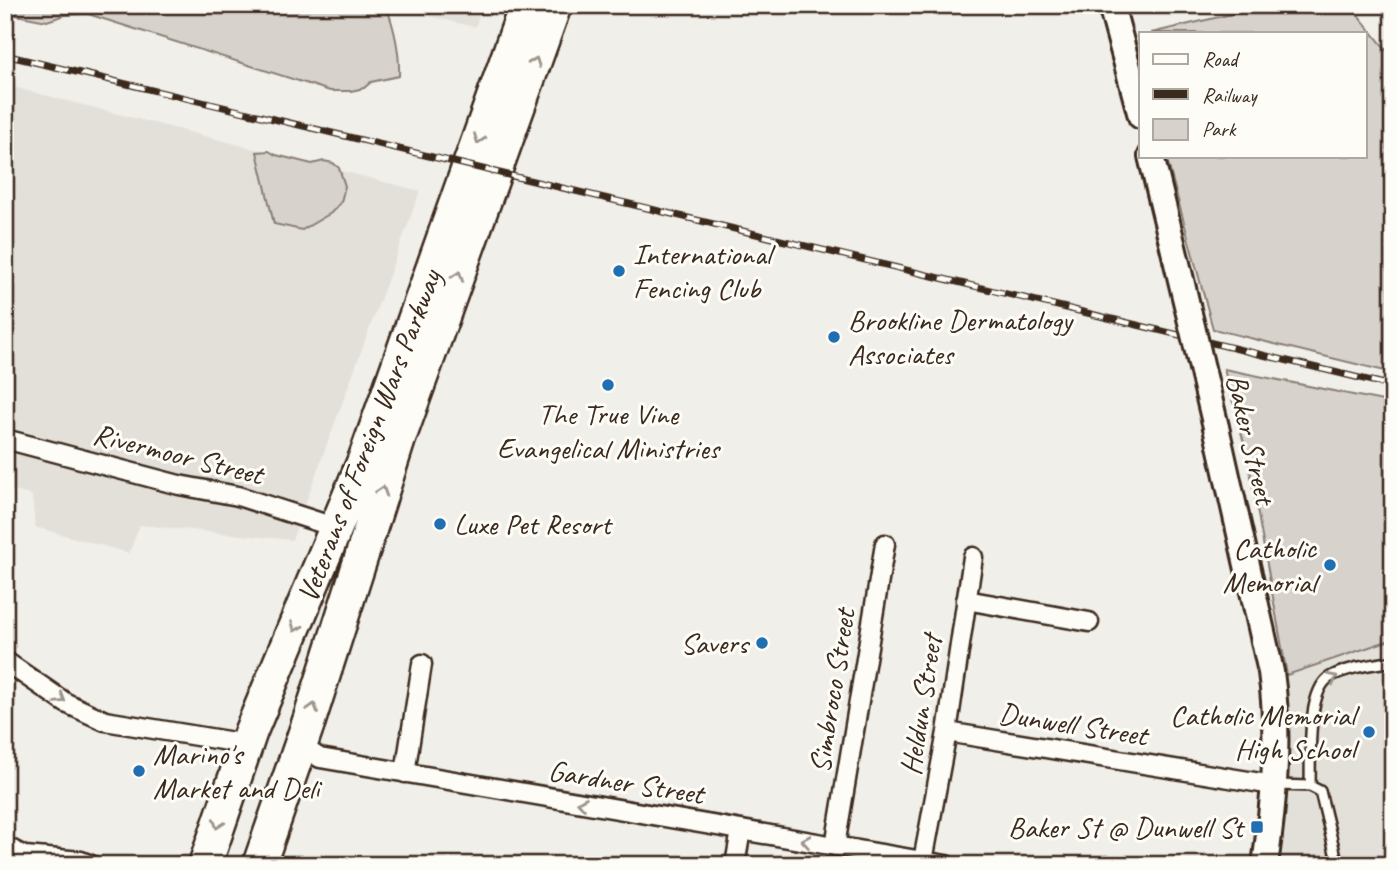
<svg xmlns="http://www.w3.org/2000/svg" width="1398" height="870" font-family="Caveat,sans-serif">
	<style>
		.built { fill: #e3e0da }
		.green { fill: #d7d2cc; stroke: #897e75; stroke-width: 2 }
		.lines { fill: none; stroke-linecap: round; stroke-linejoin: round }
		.lane-casing { stroke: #3b2a1e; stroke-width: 14 }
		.street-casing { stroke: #3b2a1e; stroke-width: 23 }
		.secondary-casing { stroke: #3b2a1e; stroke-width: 30 }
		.highway-casing { stroke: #3b2a1e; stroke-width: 37 }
		.lane { stroke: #fdfcf7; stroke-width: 9 }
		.street { stroke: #fdfcf7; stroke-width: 18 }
		.secondary { stroke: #fdfcf7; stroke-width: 24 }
		.highway { stroke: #fdfcf7; stroke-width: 32 }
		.rail-casing { stroke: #3b2a1e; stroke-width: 7 }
		.rail { stroke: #fdfcf7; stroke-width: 4.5; stroke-dasharray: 13; stroke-linecap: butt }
		.secondary-bridge-casing { stroke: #3b2a1e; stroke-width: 30; stroke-linecap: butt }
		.secondary-bridge { stroke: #fdfcf7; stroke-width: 24 }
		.oneway { stroke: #9c938a }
		.poi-dot { fill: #1f6fb2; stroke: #fdfcf7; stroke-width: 2.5 }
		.labels { text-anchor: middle; stroke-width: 6; stroke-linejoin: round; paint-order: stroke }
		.poi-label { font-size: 30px; fill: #3b2a1e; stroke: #fdfcf7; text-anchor: start }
		.street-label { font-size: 30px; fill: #3b2a1e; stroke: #fdfcf7 }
	</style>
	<rect width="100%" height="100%" fill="#f1efea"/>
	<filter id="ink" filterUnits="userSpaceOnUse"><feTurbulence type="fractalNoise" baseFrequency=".0143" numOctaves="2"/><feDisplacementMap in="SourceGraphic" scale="14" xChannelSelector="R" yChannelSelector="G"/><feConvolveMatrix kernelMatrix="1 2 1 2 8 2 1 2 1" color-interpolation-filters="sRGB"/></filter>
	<g filter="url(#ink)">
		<!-- built -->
		<path class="built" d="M383 5H483L475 27Z
			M5 85 420 191 292 540 140 525 129 553 35 527 32 496 5 488Z
			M1224 369 1393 403V865H1282L1289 697 1287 675 1247 454Z"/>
		<!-- green -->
		<path class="green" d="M5 5H386C394 27 400 53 399 76L371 82 364 88 351 91H330L88 14 65 15 47 21 5 13Z
			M1270 5H1350L1393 58V373L1213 329 1166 156H1365V33H1151Z
			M269 151 276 155 312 164 324 161 333 163 339 168 345 186 341 202 331 213 302 230 274 224 257 152Z
			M1224 369 1393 403V639L1287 675 1247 454Z"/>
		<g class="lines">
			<defs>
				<path id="lane" d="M1277 785 1310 786 1320 791 1338 865
					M1310 786C1311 760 1306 691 1330 677 1347 667 1373 665 1393 661"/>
				<path id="street" d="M5 439 179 485 238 496 337 528
					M966 600 1089 622
					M5 661 66 703 105 721 246 744
					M947 732 1273 785
					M301 746 320 758 946 865
					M405 773 422 664
					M5 846 33 861
					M835 846 885 544
					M25 856 81 861 91 865
					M923 861 947 732 973 557
					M735 865 741 830"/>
				<path id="secondary" d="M1111 5 1141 116
					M1151 156 1176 259
					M1216 427 1271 672C1280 736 1274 801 1265 865"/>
				<path id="highway" d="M205 865 251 731 365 458 526 5
					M259 865 309 721 399 439 555 5"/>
			</defs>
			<!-- lane casing -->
			<use href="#lane" class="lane-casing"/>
			<!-- street casing -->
			<use href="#street" class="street-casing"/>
			<!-- secondary casing -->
			<use href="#secondary" class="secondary-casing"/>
			<!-- highway casing -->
			<use href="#highway" class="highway-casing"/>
			<!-- lane -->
			<use href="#lane" class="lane"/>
			<!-- street -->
			<use href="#street" class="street"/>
			<!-- secondary -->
			<use href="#secondary" class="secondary"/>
			<!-- highway -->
			<use href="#highway" class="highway"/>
			<defs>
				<path id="rail" d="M5 55 1393 386"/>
			</defs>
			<!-- rail casing -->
			<use href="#rail" class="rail-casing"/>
			<!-- rail -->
			<use href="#rail" class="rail"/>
			<defs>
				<path id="secondary-bridge" d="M1176 259 1216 427"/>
			</defs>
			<!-- secondary-bridge casing -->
			<use href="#secondary-bridge" class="secondary-bridge-casing"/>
			<!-- secondary-bridge -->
			<use href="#secondary-bridge" class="secondary-bridge"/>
		</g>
		<!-- one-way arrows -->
		<defs><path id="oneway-chevron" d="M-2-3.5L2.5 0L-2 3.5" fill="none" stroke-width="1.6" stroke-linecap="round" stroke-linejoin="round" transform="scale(1.75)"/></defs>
		<g class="oneway">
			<use href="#oneway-chevron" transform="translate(535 62) rotate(-70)"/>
			<use href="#oneway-chevron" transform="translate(479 139) rotate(110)"/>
			<use href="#oneway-chevron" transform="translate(458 276) rotate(-70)"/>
			<use href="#oneway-chevron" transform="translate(382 491) rotate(-72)"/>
			<use href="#oneway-chevron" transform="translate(296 627) rotate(113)"/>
			<use href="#oneway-chevron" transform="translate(1333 678) rotate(-27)"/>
			<use href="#oneway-chevron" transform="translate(61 699) rotate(32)"/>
			<use href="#oneway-chevron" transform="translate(313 708) rotate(-73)"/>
			<use href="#oneway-chevron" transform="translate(582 803) rotate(-171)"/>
			<use href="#oneway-chevron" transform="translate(218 824) rotate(109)"/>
			<use href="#oneway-chevron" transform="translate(806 841) rotate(-170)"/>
		</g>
	</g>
	<!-- markers -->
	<g class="poi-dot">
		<circle cx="619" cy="271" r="7"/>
		<circle cx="834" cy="337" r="7"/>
		<circle cx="608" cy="385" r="7"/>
		<circle cx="440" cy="524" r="7"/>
		<circle cx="1330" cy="565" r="7"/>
		<circle cx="762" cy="643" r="7"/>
		<circle cx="1369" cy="732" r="7"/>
		<circle cx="139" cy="771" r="7"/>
		<rect x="1250" y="820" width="14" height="14" rx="3.5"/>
	</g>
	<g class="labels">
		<!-- poi labels -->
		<g class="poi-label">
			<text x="633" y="264">International<tspan x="633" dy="34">Fencing Club</tspan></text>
			<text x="848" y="330">Brookline Dermatology<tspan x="848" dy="34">Associates</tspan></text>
			<text x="608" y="424" text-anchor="middle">The True Vine<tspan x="608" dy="34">Evangelical Ministries</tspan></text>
			<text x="454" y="534">Luxe Pet Resort</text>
			<text x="1316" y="558" text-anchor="end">Catholic<tspan x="1316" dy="34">Memorial</tspan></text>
			<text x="748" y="653" text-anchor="end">Savers</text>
			<text x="1355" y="725" text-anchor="end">Catholic Memorial<tspan x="1355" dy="34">High School</tspan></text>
			<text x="153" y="764">Marino's<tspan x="153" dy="34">Market and Deli</tspan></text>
			<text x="1243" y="837" text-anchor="end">Baker St @ Dunwell St</text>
		</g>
		<!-- street labels -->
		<g class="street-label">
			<text transform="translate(369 436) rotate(-69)" y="10">Veterans of Foreign Wars Parkway</text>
			<text transform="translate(1251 439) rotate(77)" y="10">Baker Street</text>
			<text transform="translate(178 454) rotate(14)" y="10">Rivermoor Street</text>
			<text transform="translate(832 691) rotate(-81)" y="10">Simbroco Street</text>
			<text transform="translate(921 705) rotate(-81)" y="10">Heldun Street</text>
			<text transform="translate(1073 724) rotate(9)" y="10">Dunwell Street</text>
			<text transform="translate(626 782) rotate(9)" y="10">Gardner Street</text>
		</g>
	</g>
	<!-- margin -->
	<rect width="1398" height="870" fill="none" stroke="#fdfcf7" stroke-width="28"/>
	<rect x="14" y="14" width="1370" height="842" fill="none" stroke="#3b2a1e" stroke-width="2.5" filter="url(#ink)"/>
	<!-- legend -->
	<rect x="1139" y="32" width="228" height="126" fill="#fdfcf7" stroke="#afa8a0" stroke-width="2"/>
	<rect x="1153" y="54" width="35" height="10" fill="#fdfcf7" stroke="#afa8a0" stroke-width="2"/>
	<text x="1202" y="66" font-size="21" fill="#3b2a1e">Road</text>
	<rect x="1153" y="89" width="35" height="10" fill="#3b2a1e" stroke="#afa8a0" stroke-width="2"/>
	<text x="1202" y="102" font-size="21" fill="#3b2a1e">Railway</text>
	<rect x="1153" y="119" width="35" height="21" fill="#d7d2cc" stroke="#afa8a0" stroke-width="2"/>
	<text x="1202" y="136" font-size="21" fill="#3b2a1e">Park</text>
</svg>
